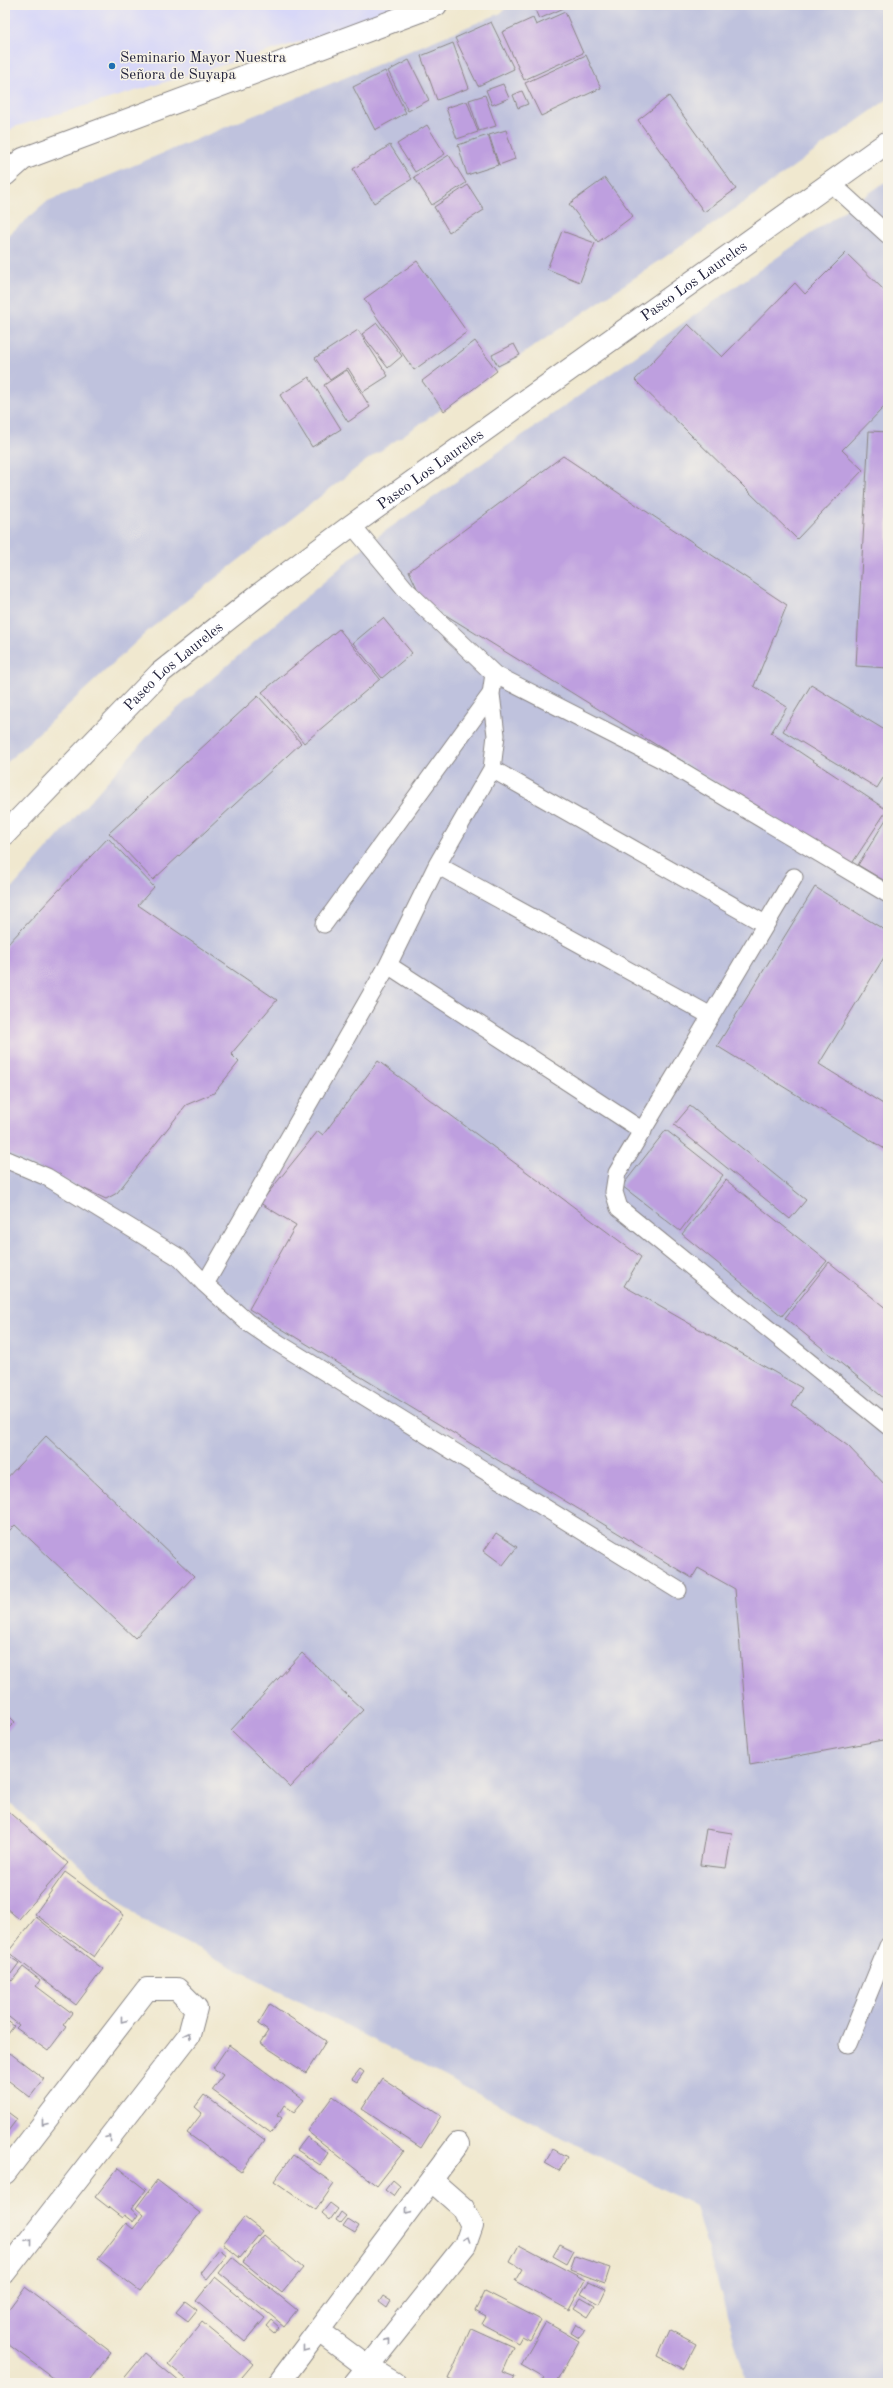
<svg xmlns="http://www.w3.org/2000/svg" width="893" height="2388" font-family="'Old Standard TT',serif">
	<style>
		.built { fill: #d7d7f8 }
		.industrial { fill: #bfc2dd }
		.building { fill: #be9fdf }
		.lines { fill: none; stroke-linecap: round; stroke-linejoin: round }
		.service-casing { stroke: #898585; stroke-width: 19 }
		.minor-casing { stroke: #898585; stroke-width: 24 }
		.tertiary-casing { stroke: #898585; stroke-width: 24 }
		.service { stroke: #fff; stroke-width: 17 }
		.minor { stroke: #fff; stroke-width: 22 }
		.tertiary { stroke: #fff; stroke-width: 22 }
		.oneway { stroke: #9c9ca7 }
		.poi-dot { fill: #1f6fb2; stroke: #f7f3e8; stroke-width: 1.5 }
		.labels { text-anchor: middle; stroke-width: 3; stroke-linejoin: round; paint-order: stroke }
		.poi-label { font-size: 15px; fill: #22223b; stroke: #f7f3e8; text-anchor: start }
		.street-label { font-size: 15px; fill: #22223b; stroke: #f7f3e8 }
	</style>
	<rect width="100%" height="100%" fill="#f7f3e8"/>
	<filter id="ink" filterUnits="userSpaceOnUse"><feTurbulence type="fractalNoise" baseFrequency=".025" numOctaves="2"/><feDisplacementMap in="SourceGraphic" scale="8" xChannelSelector="R" yChannelSelector="G"/><feConvolveMatrix kernelMatrix="1 2 1 2 8 2 1 2 1" color-interpolation-filters="sRGB"/></filter>
	<filter id="wash" filterUnits="userSpaceOnUse"><feTurbulence type="fractalNoise" baseFrequency=".012" numOctaves="4" result="noise"/><feDisplacementMap in="SourceGraphic" scale="16" xChannelSelector="R" yChannelSelector="G"/><feGaussianBlur stdDeviation="0.9" result="paint"/><feColorMatrix in="noise" values="0 0 0 0 0 0 0 0 0 0 0 0 0 0 0 0 0 1.4 0 .05"/><feComposite in="paint" operator="in"/></filter>
	<g filter="url(#wash)">
		<rect width="100%" height="100%" fill="#f0e8cf"/>
		<!-- built -->
		<path class="built" d="M5 5H424L14 127 5 135Z"/>
		<!-- industrial -->
		<path class="industrial" d="M509 5H888V99L712 225 367 460 150 629 5 764V238L48 201 501 13Z
			M888 180V2383H747L695 2206 143 1921 5 1799V896L155 728 371 541Z"/>
		<g id="blocks">
			<!-- building -->
			<path class="building" d="M533 5H562L564 8 539 19Z
				M565 12 583 53 524 80 502 32 533 18 536 25Z
				M491 22 514 69 478 86 455 38Z
				M453 43 469 88 437 100 421 56Z
				M586 55 601 88 541 116 525 83Z
				M409 60 429 100 408 111 388 71Z
				M385 71 406 113 375 130 353 87Z
				M503 84 509 98 492 105 486 90Z
				M522 91 528 104 518 108 513 95Z
				M485 95 496 126 479 131 469 100Z
				M669 96 736 189 704 212 638 120Z
				M467 101 478 132 457 139 446 108Z
				M427 125 445 154 415 172 397 144Z
				M506 130 515 159 499 165 489 135Z
				M488 135 498 165 467 175 458 145Z
				M390 145 412 179 374 203 353 169Z
				M449 155 466 183 432 205 414 177Z
				M605 178 633 216 598 242 569 204Z
				M468 185 484 210 449 232 434 207Z
				M562 231 595 243 580 282 547 269Z
				M846 253 888 294V403L842 450 863 470 797 539 635 380 688 324 722 357 795 283 805 294Z
				M417 261 467 332 414 370 364 299Z
				M377 323 402 356 388 368 362 334Z
				M358 330 388 376 363 392 348 368 330 380 315 358Z
				M475 341 497 371 444 411 422 381Z
				M514 344 520 355 498 366 492 355Z
				M347 370 370 407 348 422 324 385Z
				M309 377 341 429 312 447 280 395Z
				M869 431 888 432V668L856 666Z
				M563 456 787 605 754 686 787 707 771 733 887 810 851 865 423 601 409 571Z
				M383 618 412 653 382 678 353 643Z
				M339 629 380 679 304 743 262 692Z
				M811 685 888 732V770L877 788 783 731Z
				M258 696 301 743 153 880 109 833Z
				M888 816V883L858 865Z
				M108 838 154 887 138 905 277 1000 231 1054 239 1062 214 1093 186 1105 117 1193 106 1199 5 1152V947Z
				M815 887 888 932V951L819 1064 888 1107V1151L717 1046Z
				M378 1061 641 1257 624 1286 802 1388 792 1405 848 1446 888 1488V1739L750 1765 735 1589 698 1568 692 1578 249 1309 296 1225 260 1203 318 1131 323 1135Z
				M690 1106 806 1200 790 1219 674 1125Z
				M666 1130 723 1175 680 1231 622 1186Z
				M726 1180 827 1261 782 1316 682 1234Z
				M829 1262 888 1310V1395L885 1399 785 1318Z
				M46 1436 194 1576 135 1638 15 1525 5 1535V1480Z
				M496 1533 517 1547 503 1565 484 1551Z
				M302 1653 363 1710 290 1787 231 1730Z
				M5 1712 15 1722 5 1732Z
				M5 1809 68 1863 19 1919 5 1907Z
				M706 1829 732 1833 726 1868 700 1865Z
				M65 1872 124 1915 94 1957 35 1914Z
				M36 1917 103 1969 76 2005 8 1952Z
				M6 1954 19 1963 8 1978 12 1981 23 1967 40 1980 36 1986 72 2013 63 2025 66 2027 48 2051 16 2028 19 2025 5 2014Z
				M270 2004 326 2041 306 2073 260 2043 268 2031 258 2024Z
				M5 2019 14 2026 5 2038Z
				M229 2045 304 2100 294 2112 284 2105 278 2115 282 2118 271 2133 212 2090 223 2075 213 2068Z
				M10 2053 44 2079 30 2097 5 2078V2059Z
				M360 2069 364 2072 357 2082 352 2079Z
				M382 2078 441 2116 421 2148 362 2109Z
				M204 2095 265 2140 241 2172 187 2133 202 2113 195 2107Z
				M333 2096 404 2151 377 2186 307 2131Z
				M5 2110 17 2119 5 2135Z
				M307 2137 328 2153 320 2165 297 2150Z
				M553 2149 567 2157 559 2171 545 2163Z
				M293 2155 334 2184 316 2210 274 2181Z
				M118 2168 146 2190 131 2209 138 2215 133 2222 124 2215 122 2218 95 2197Z
				M157 2180 200 2213 140 2291 98 2259 126 2223 133 2229 144 2215 136 2208Z
				M393 2180 400 2186 393 2196 385 2190Z
				M330 2203 338 2209 330 2220 322 2213Z
				M341 2212 346 2216 340 2223 336 2220Z
				M244 2217 262 2231 240 2258 223 2244Z
				M348 2219 359 2226 355 2233 343 2226Z
				M264 2235 303 2268 282 2293 243 2262Z
				M560 2244 574 2251 567 2264 553 2256Z
				M519 2245 585 2280 569 2310 515 2281 522 2269 510 2262Z
				M219 2249 227 2255 207 2279 200 2273Z
				M575 2256 610 2268 605 2283 570 2270Z
				M232 2257 297 2310 284 2326 219 2273Z
				M215 2277 265 2318 245 2342 196 2301Z
				M589 2281 606 2289 599 2304 581 2294Z
				M25 2287 111 2352 87 2383H60L5 2342V2314Z
				M485 2291 541 2320 530 2340 522 2336 518 2343 482 2324 486 2317 475 2311Z
				M383 2296 391 2301 387 2308 379 2302Z
				M581 2298 595 2306 588 2317 574 2308Z
				M185 2301 197 2310 188 2321 176 2312Z
				M271 2320 279 2327 274 2333 266 2326Z
				M202 2322 253 2364 237 2383H191L168 2364Z
				M546 2322 579 2341 556 2383H541L544 2378 521 2365Z
				M576 2324 585 2331 579 2338 571 2333Z
				M471 2328 513 2347 502 2372 515 2377 512 2383H457L448 2379Z
				M670 2330 696 2344 683 2369 658 2356Z
				M145 2353 181 2383 121 2382Z"/>
		</g>
	</g>
	<g filter="url(#ink)">
		<use href="#blocks" fill-opacity="0" stroke="#898585" stroke-width="1"/>
		<g class="lines">
			<defs>
				<path id="service" d="M831 183 888 235
					M494 674 663 760 888 894
					M492 769 765 924
					M437 865 711 1016
					M794 877 617 1173 614 1192 619 1208 888 1426
					M324 924 491 694
					M388 965 643 1131
					M5 1159 47 1177 180 1258 205 1284 247 1322 278 1343 678 1590
					M205 1284 388 965 437 865 492 769 496 735 491 694 494 674 407 591 352 525
					M848 2044 888 1946"/>
				<path id="minor" d="M5 175 23 159 436 5
					M5 2173 147 1989H177L196 2008 189 2035 5 2272
					M319 2331 367 2367 394 2383
					M279 2383 458 2144
					M355 2383 465 2245 472 2225 463 2208 431 2180"/>
				<g id="tertiary">
					<path id="s1" d="M5 834 160 673 261 593 352 525 888 142"/>
				</g>
			</defs>
			<!-- service casing -->
			<use href="#service" class="service-casing"/>
			<!-- minor casing -->
			<use href="#minor" class="minor-casing"/>
			<!-- tertiary casing -->
			<use href="#tertiary" class="tertiary-casing"/>
			<!-- service -->
			<use href="#service" class="service"/>
			<!-- minor -->
			<use href="#minor" class="minor"/>
			<!-- tertiary -->
			<use href="#tertiary" class="tertiary"/>
		</g>
		<!-- one-way arrows -->
		<defs><path id="oneway-chevron" d="M-2-3.5L2.5 0L-2 3.5" fill="none" stroke-width="1.6" stroke-linecap="round" stroke-linejoin="round"/></defs>
		<g class="oneway">
			<use href="#oneway-chevron" transform="translate(123 2020) rotate(128)"/>
			<use href="#oneway-chevron" transform="translate(188 2035) rotate(-62)"/>
			<use href="#oneway-chevron" transform="translate(44 2123) rotate(128)"/>
			<use href="#oneway-chevron" transform="translate(109 2138) rotate(-52)"/>
			<use href="#oneway-chevron" transform="translate(408 2211) rotate(127)"/>
			<use href="#oneway-chevron" transform="translate(467 2239) rotate(-71)"/>
			<use href="#oneway-chevron" transform="translate(29 2241) rotate(-52)"/>
			<use href="#oneway-chevron" transform="translate(388 2341) rotate(-51)"/>
			<use href="#oneway-chevron" transform="translate(305 2349) rotate(128)"/>
		</g>
	</g>
	<!-- markers -->
	<circle class="poi-dot" cx="112" cy="66" r="4"/>
	<g class="labels">
		<!-- poi labels -->
		<g class="poi-label">
			<text x="120" y="62">Seminario Mayor Nuestra<tspan x="120" dy="17">Señora de Suyapa</tspan></text>
		</g>
		<!-- street labels -->
		<g class="street-label">
			<text dy="5" stroke="none"><textPath href="#s1" startOffset="886">Paseo Los Laureles</textPath></text>
			<text dy="5" stroke="none"><textPath href="#s1" startOffset="562">Paseo Los Laureles</textPath></text>
			<text dy="5" stroke="none"><textPath href="#s1" startOffset="238">Paseo Los Laureles</textPath></text>
		</g>
	</g>
	<!-- margin -->
	<rect width="893" height="2388" fill="none" stroke="#f7f3e8" stroke-width="20"/>
</svg>
